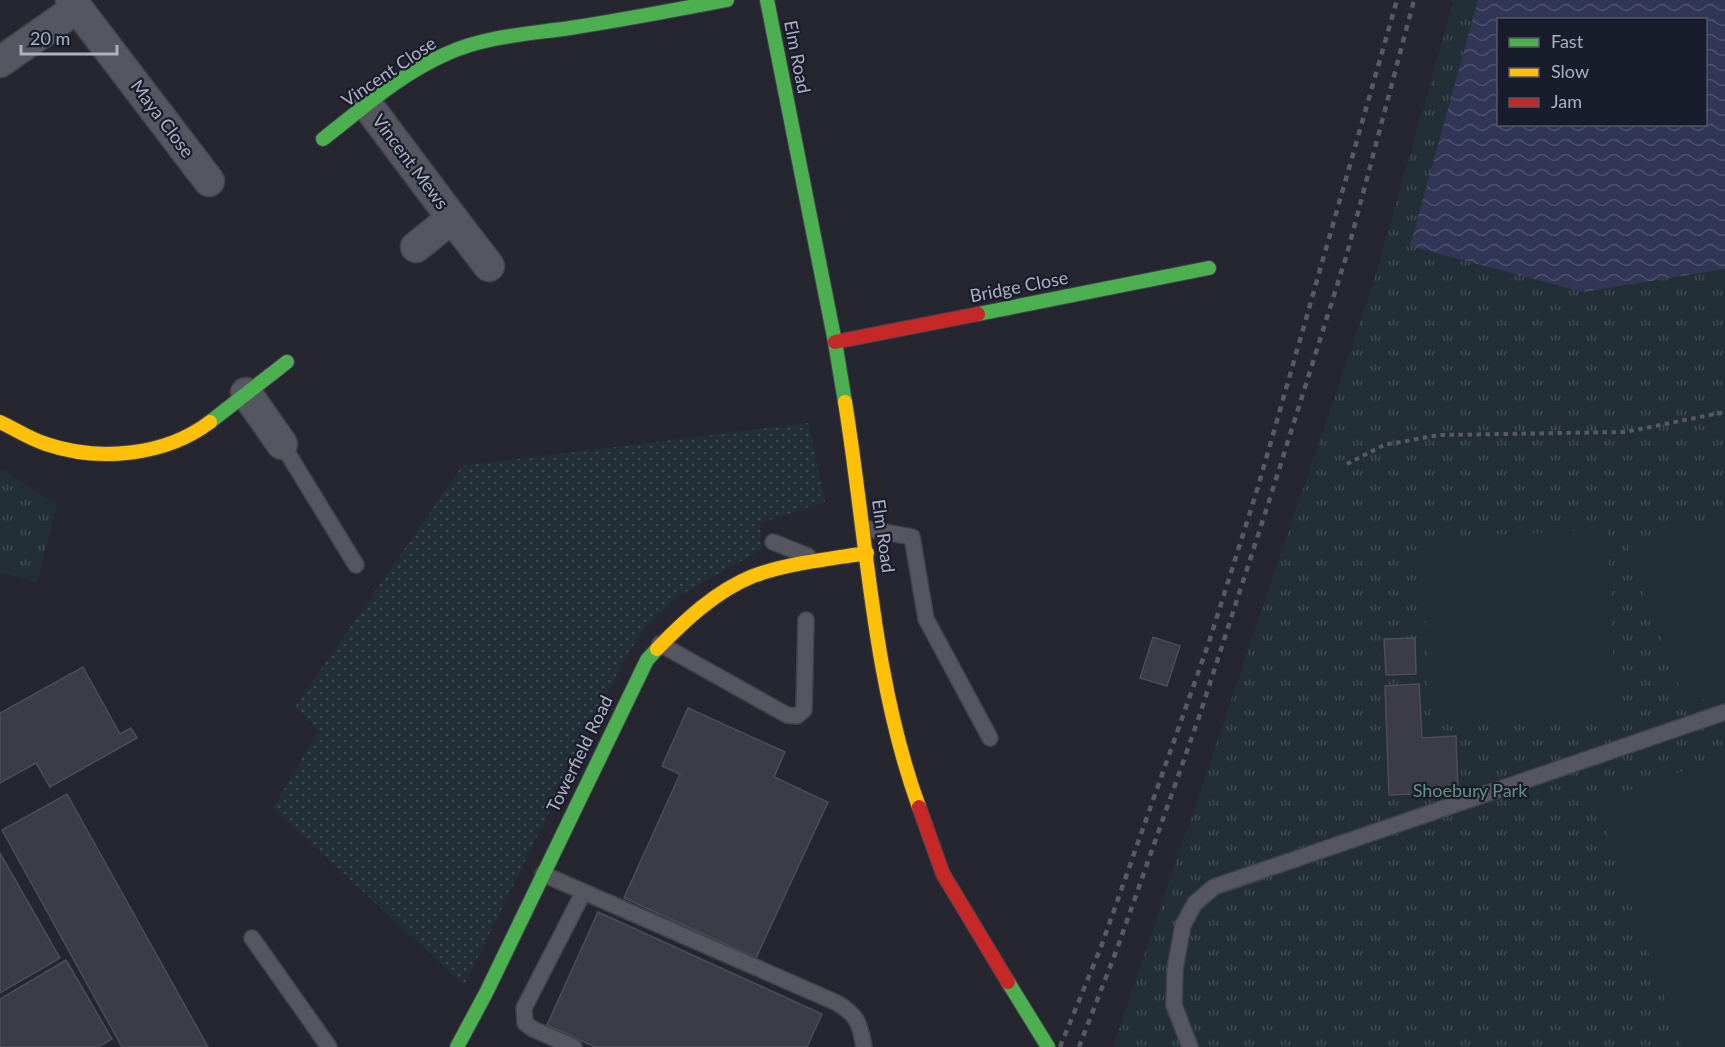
<svg xmlns="http://www.w3.org/2000/svg" width="1725" height="1047" font-family="Lato,sans-serif">
	<style>
		.grass { fill: url(#grass-dots) }
		.park { fill: url(#park-tufts); fill-rule: evenodd }
		.pitch { fill: #232f36 }
		.water { fill: url(#water-waves); fill-rule: evenodd }
		.building { fill: #3b3c46; stroke: #4d4d58; stroke-width: 1.5 }
		.lines { fill: none; stroke-linecap: round; stroke-linejoin: round }
		.lane-casing { stroke: #41424a; stroke-width: 18 }
		.street-casing { stroke: #41424a; stroke-width: 33 }
		.fast-casing { stroke: #42434d; stroke-width: 16 }
		.slow-casing { stroke: #42434d; stroke-width: 16 }
		.jam-casing { stroke: #42434d; stroke-width: 16 }
		.path { stroke: #585a63; stroke-width: 4; stroke-dasharray: 4.5 4.5; stroke-linecap: butt }
		.lane { stroke: #55565f; stroke-width: 15 }
		.street { stroke: #55565f; stroke-width: 30 }
		.fast { stroke: #4caf50; stroke-width: 14 }
		.slow { stroke: #ffc107; stroke-width: 14 }
		.jam { stroke: #c62828; stroke-width: 14 }
		.rail { stroke: #595a63; stroke-width: 4.5; stroke-dasharray: 6 6; stroke-linecap: butt }
		.labels { text-anchor: middle; stroke-width: 4.5; stroke-linejoin: round; paint-order: stroke }
		.street-label { font-size: 18px; fill: #aeb0c3; stroke: #191c2a }
		.park-label { font-size: 18px; fill: #67927d; stroke: #191c2a }
	</style>
	<defs>
		<pattern id="grass-dots" width="8" height="8" patternUnits="userSpaceOnUse" patternTransform="scale(1.5)"><rect width="8" height="8" fill="#232f36"/><path d="M2 2h.1M6 6h.1" fill="none" stroke="#404b51" stroke-width="1.8" stroke-linecap="round"/></pattern>
		<pattern id="park-tufts" width="24" height="20" patternUnits="userSpaceOnUse" patternTransform="scale(1.5)"><rect width="24" height="20" fill="#232f36"/><path d="M3 7l-1-3M5 7V3M7 7l1-3M15 17l-1-3M17 17v-4M19 17l1-3" fill="none" stroke="#404b51"/></pattern>
		<pattern id="water-waves" width="16" height="10" patternUnits="userSpaceOnUse" patternTransform="scale(1.5)"><rect width="16" height="10" fill="#323656"/><path d="M0 5q4-4 8 0t8 0" fill="none" stroke="#4d516d"/></pattern>
	</defs>
	<rect width="100%" height="100%" fill="#262630"/>
	<!-- grass -->
	<path class="grass" d="M808 423 825 502 760 523 761 550 677 597 645 627 619 670 464 985 273 808 319 730 295 707 462 466Z"/>
	<!-- park -->
	<path class="park" d="M1454 0H1725V1047H1113L1373 284ZM1498 20H1706V124H1498Z
		M0 468 57 505 37 582 0 572Z"/>
	<!-- pitch -->
	<path class="pitch" d="M1725 514V693L1686 705 1628 548Z
		M1607 529 1616 716 1431 725 1421 539Z
		M1725 756V1047H1682L1596 802Z"/>
	<!-- water -->
	<path class="water" d="M1478 0H1725V269L1583 292 1410 246ZM1498 20H1706V124H1498Z"/>
	<!-- building -->
	<path class="building" d="M1153 637 1180 646 1167 686 1140 678Z
		M1415 638 1416 674 1386 675 1384 639Z
		M83 667 120 734 131 728 137 738 50 787 36 763 0 783V713Z
		M1419 684 1422 738 1456 736 1458 792 1389 795 1385 686Z
		M688 708 785 752 774 777 828 802 756 958 624 898 680 774 662 766Z
		M67 794 208 1047H122L2 830Z
		M0 853 60 958 0 993Z
		M598 912 822 1014 807 1047H595L547 1025Z
		M66 960 112 1039 98 1047H0V999Z"/>
	<g class="lines">
		<defs>
			<path id="lane" d="M282 444 356 565
				M863 528 912 537 926 619 990 738
				M773 542 808 556
				M660 644 787 715 797 716 804 710 806 620
				M543 874 835 1002C857 1014 860 1023 864 1047
				M252 938 329 1047
				M574 1047 533 1029 525 1023 524 1008 583 893
				M1190 1047 1174 1005 1175 969 1183 925 1195 903 1214 887 1725 712"/>
			<path id="street" d="M71 0 209 181
				M0 62 77 8
				M368 106 452 218 416 247
				M452 218 489 266
				M246 393 282 444"/>
			<path id="fast" d="M767 0 835 342 845 402
				M323 139C362 109 400 74 446 54 485 36 529 34 570 28 623 20 675 10 727 0
				M978 314 1209 268
				M210 422 287 362
				M1008 982 1048 1047
				M457 1047 486 993 647 660 657 649"/>
			<path id="slow" d="M845 402C867 537 872 678 919 807
				M0 422C15 429 30 439 46 444 99 462 165 456 210 422
				M657 649C685 620 716 591 753 576 789 563 829 559 867 553"/>
			<path id="jam" d="M835 342 978 314
				M919 807 943 874 1008 982"/>
		</defs>
		<!-- lane casing -->
		<use href="#lane" class="lane-casing"/>
		<!-- street casing -->
		<use href="#street" class="street-casing"/>
		<!-- fast casing -->
		<use href="#fast" class="fast-casing"/>
		<!-- slow casing -->
		<use href="#slow" class="slow-casing"/>
		<!-- jam casing -->
		<use href="#jam" class="jam-casing"/>
		<!-- path -->
		<path class="path" d="M1347 464 1384 445 1439 435 1625 432 1725 412"/>
		<!-- lane -->
		<use href="#lane" class="lane"/>
		<!-- street -->
		<use href="#street" class="street"/>
		<!-- fast -->
		<use href="#fast" class="fast"/>
		<!-- slow -->
		<use href="#slow" class="slow"/>
		<!-- jam -->
		<use href="#jam" class="jam"/>
		<!-- rail -->
		<path class="rail" d="M1060 1047 1101 947 1209 642 1258 487 1397 0
			M1079 1047 1117 949 1199 717 1271 495 1347 254 1414 0"/>
	</g>
	<g class="labels">
		<!-- street labels -->
		<g class="street-label">
			<text transform="translate(797 57) rotate(79)" y="6">Elm Road</text>
			<text transform="translate(389 72) rotate(-34)" y="6">Vincent Close</text>
			<text transform="translate(162 119) rotate(53)" y="6">Maya Close</text>
			<text transform="translate(410 162) rotate(53)" y="6">Vincent Mews</text>
			<text transform="translate(1019 287) rotate(-11)" y="6">Bridge Close</text>
			<text transform="translate(883 536) rotate(82)" y="6">Elm Road</text>
			<text transform="translate(580 754) rotate(-64)" y="6">Towerfield Road</text>
		</g>
		<!-- park labels -->
		<g class="park-label">
			<text x="1470" y="797">Shoebury Park</text>
		</g>
	</g>
	<!-- legend -->
	<rect x="1497" y="18" width="210" height="108" fill="#191c2a" stroke="#555767" stroke-width="1.5"/>
	<rect x="1509" y="38" width="30" height="9" fill="#4caf50" stroke="#555767" stroke-width="1.5"/>
	<text x="1551" y="48" font-size="18" fill="#aeb0c3">Fast</text>
	<rect x="1509" y="68" width="30" height="9" fill="#ffc107" stroke="#555767" stroke-width="1.5"/>
	<text x="1551" y="78" font-size="18" fill="#aeb0c3">Slow</text>
	<rect x="1509" y="98" width="30" height="9" fill="#c62828" stroke="#555767" stroke-width="1.5"/>
	<text x="1551" y="108" font-size="18" fill="#aeb0c3">Jam</text>
	<!-- scale -->
	<path d="M21 45v9h96v-9" fill="none" stroke="#aeb0c3" stroke-width="3"/>
	<text x="30" y="45" font-size="18" fill="#aeb0c3" stroke="#191c2a" stroke-width="4.5" paint-order="stroke">20 m</text>
</svg>
